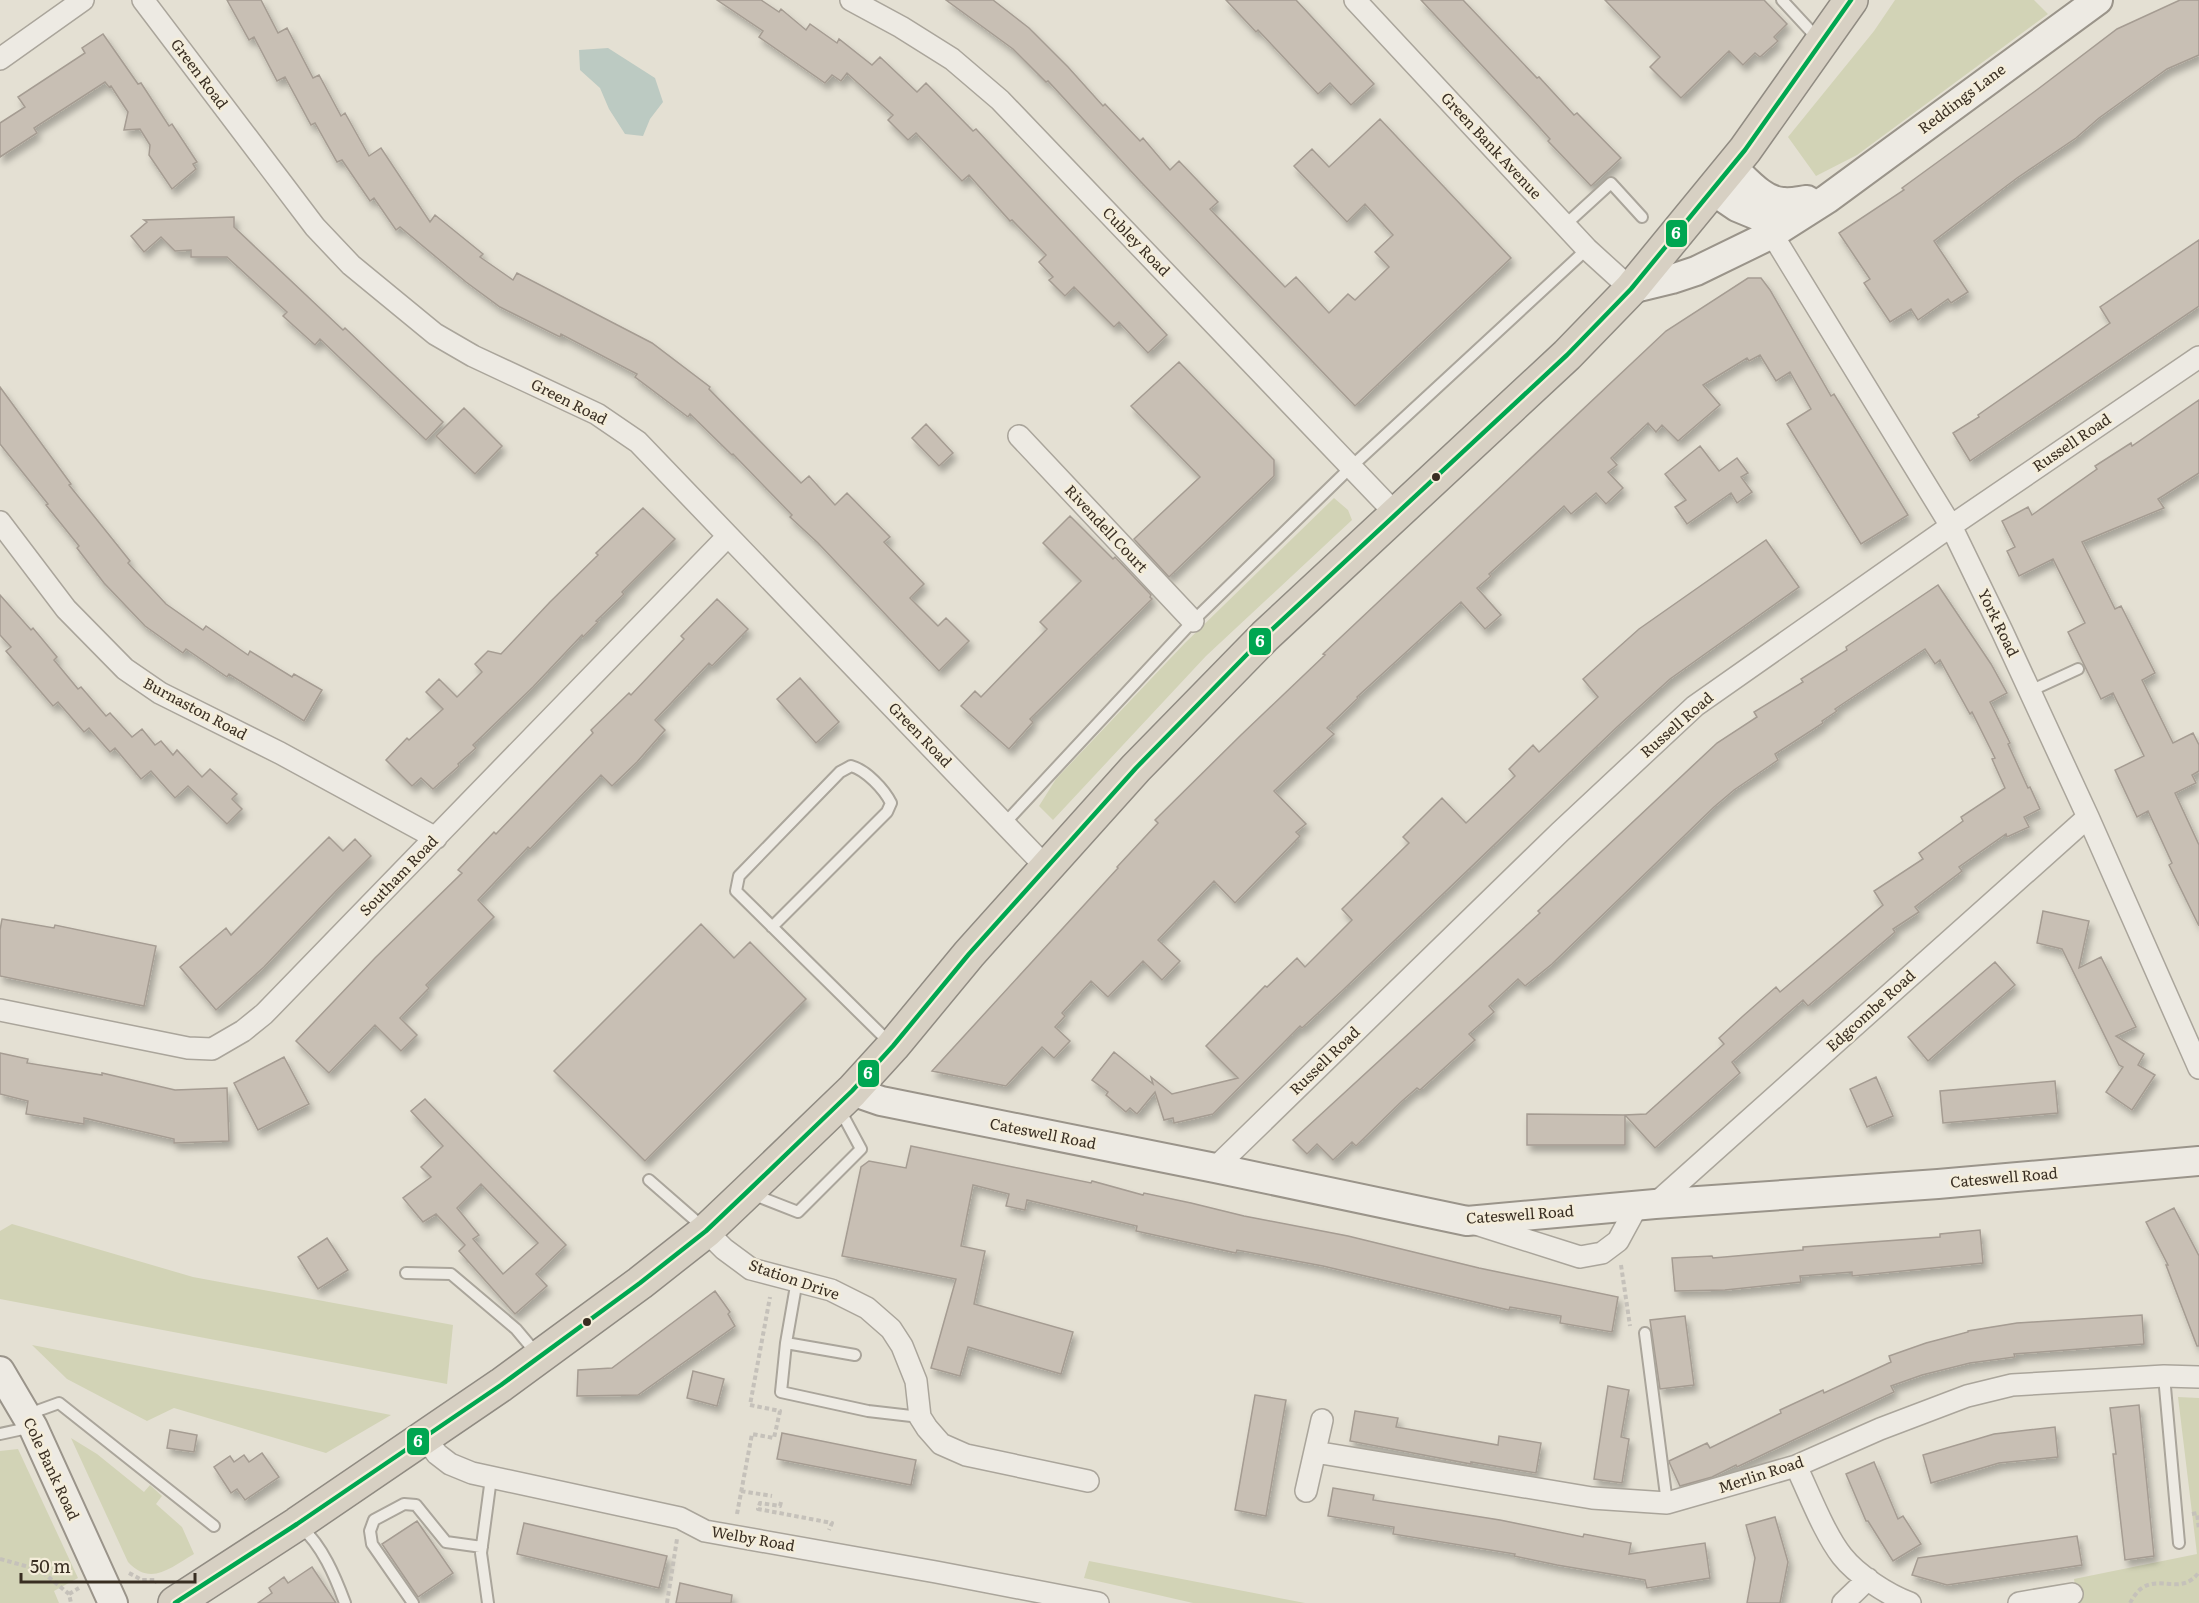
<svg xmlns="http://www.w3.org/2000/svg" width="2199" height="1603" font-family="Literata,serif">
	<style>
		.green { fill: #d2d3b6 }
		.water { fill: #bccac2 }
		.building { fill: #c8bfb4; stroke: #a59c92; stroke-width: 1.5; fill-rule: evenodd; filter: url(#shadow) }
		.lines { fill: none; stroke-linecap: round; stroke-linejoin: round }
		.lane-casing { stroke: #aaa59b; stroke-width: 14 }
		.street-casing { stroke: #aaa59b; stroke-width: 24 }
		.secondary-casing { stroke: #9a948a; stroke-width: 32 }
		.highway-casing { stroke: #908b82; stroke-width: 36 }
		.path { stroke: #c5c1ba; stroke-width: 4; stroke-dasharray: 4.5 3; stroke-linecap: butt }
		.lane { stroke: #edeae3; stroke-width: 10 }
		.street { stroke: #edeae3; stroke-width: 21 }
		.secondary { stroke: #edeae3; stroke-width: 28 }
		.highway { stroke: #d7d0c3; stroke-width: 33 }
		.bus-1-casing { stroke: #f4edda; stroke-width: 9 }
		.bus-1 { stroke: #00a651; stroke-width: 4.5 }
		.bus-dot { fill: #392e22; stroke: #f4edda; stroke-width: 2 }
		.labels { text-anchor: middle; stroke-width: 5; stroke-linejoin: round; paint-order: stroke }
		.street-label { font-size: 15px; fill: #392e22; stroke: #f4edda }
		.line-badge { stroke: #f4edda; stroke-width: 2 }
		.badge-label { font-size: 16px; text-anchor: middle; font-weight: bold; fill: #fff }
	</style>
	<defs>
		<filter id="shadow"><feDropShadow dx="3.5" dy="6" stdDeviation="3" flood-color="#0004"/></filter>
	</defs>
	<rect width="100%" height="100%" fill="#e4e0d3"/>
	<!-- green -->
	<path class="green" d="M1895 0H2034L2048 14 1857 155 1816 176 1788 137 1874 31Z
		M1334 498 1348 510 1352 520 1206 656 1053 820 1039 806 1056 779 1185 643Z
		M12 1224 193 1277 453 1325 447 1384 0 1299V1231Z
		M32 1345 391 1415 326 1453 174 1408 147 1421 67 1379Z
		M2178 1397 2199 1398V1603H2077L2074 1579 2197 1554Z
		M71 1438 97 1454 144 1492 150 1485 162 1496 156 1504 182 1527 194 1554C171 1567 151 1587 128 1562Z
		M18 1449 78 1578 54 1591 59 1603H0V1451Z
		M1089 1561 1305 1603H1193L1084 1578Z"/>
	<!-- water -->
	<path class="water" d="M608 48 655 78 663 102 650 119 643 136 625 134 609 109 600 88 580 70 579 50Z"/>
	<!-- building -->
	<path class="building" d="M227 0H261L278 33 287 28 313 78 319 75 341 116 345 113 369 156 381 148 430 222 435 215 483 254 480 257 513 280 517 273 652 343 710 387 709 389 801 483 809 476 835 505 847 493 890 537 884 542 924 584 910 598 938 626 946 618 969 641 939 671 818 543 790 517 792 515 733 454 732 455 690 414 688 417 635 377 637 374 561 334 560 337 500 307 466 282 400 227 396 230 374 198 370 201 342 160 337 162 315 123 311 125 285 77 277 81 254 37 249 40Z
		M717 0H761L779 12 781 9 806 30 810 24 837 43 839 39 872 65 880 57 917 92 926 83 973 131 976 129 1167 335 1148 353 1119 322 1114 327 1074 287 1065 296 1049 280 1053 277 1039 262 1046 255 1012 220 1010 221 969 175 962 181 916 133 908 140 888 120 893 115 847 73 841 81 832 75 825 83 759 37 763 31Z
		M946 0H993L1029 28 1068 67 1103 106 1105 104 1140 141 1143 138 1170 170 1179 161 1218 202 1210 209 1285 287 1296 277 1329 313 1348 294 1355 300 1389 267 1375 252 1393 235 1365 204 1347 222 1294 166 1312 149 1329 167 1380 119 1511 258 1355 406 1141 182 1048 81 1046 82 1013 49Z
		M1226 0H1296L1374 84 1351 105 1330 83 1318 94 1258 30 1256 32Z
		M1421 0H1463L1537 78 1539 77 1574 115 1577 113 1621 158 1591 186 1548 141 1550 139 1531 118Z
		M1605 0H1764L1787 24 1774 37 1778 41 1760 57 1755 53 1743 65 1729 51 1681 98 1650 67 1660 57Z
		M2180 0H2199V55L2167 69 2153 79 2099 118 2076 138 2017 178 1934 241 1968 292 1951 303 1948 299 1918 320 1911 309 1890 322 1864 283 1870 279 1839 233 1904 190 1902 188 2038 89 2117 29Z
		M103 34 138 84 141 83 169 126 172 124 197 162 193 164 196 169 172 189 149 155 150 145 140 129 124 130 128 112 111 86 109 87 105 82 34 128 37 133 0 157V123L25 107 18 97 85 53 82 48Z
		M234 217V227L343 330 345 328 443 422 426 440 320 339 315 345 283 316 287 312 227 257H191V250L175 251 161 237 144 252 131 236 147 222 144 220Z
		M2199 240V306L1970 461 1953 433 1979 417 1978 415 2110 323 2100 307Z
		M1748 278H1761L1770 290 1831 396 1834 394 1908 515 1861 544 1787 424 1811 409 1790 372 1776 381 1760 355 1749 361 1747 358 1703 385 1720 405 1678 441 1662 425 1656 432 1648 423 1611 458 1617 465 1608 472 1623 488 1606 504 1596 493 1571 514 1564 506 1489 574 1491 576 1477 588 1501 615 1485 629 1461 602 1357 697 1358 698 1327 728 1334 734 1274 791 1306 824 1296 832 1300 836 1235 903 1214 881 1158 940 1180 961 1162 980 1143 961 1108 997 1091 981 1062 1013 1065 1016 1055 1027 1070 1041 1054 1058 1042 1047 1006 1086 932 1071 1118 868 1117 867 1158 823 1155 820 1241 735 1325 655 1323 654 1666 331Z
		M1179 362 1274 460V476L1169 577 1134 539 1200 477 1131 406Z
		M0 387 71 484 69 485 130 561 128 563 166 604 203 630 206 626 248 655 250 651 292 677 294 674 322 690 304 721 229 674 227 677 186 649 183 653 145 626 104 583 77 548 79 546 46 505 48 504 0 444Z
		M2199 400V473L2158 499 2164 508 2082 542 2115 609 2121 606 2155 673 2142 680 2173 743 2193 733 2199 745V771L2192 775 2196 783 2175 793 2199 845V926L2169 865 2172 863 2148 811 2137 817 2115 770 2144 756 2113 693 2101 699 2068 632 2085 623 2053 559 2019 576 2007 551 2015 547 2002 521 2028 507 2032 515 2097 469 2095 466 2131 443 2132 446Z
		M464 408 502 446 475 474 436 436Z
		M926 424 953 453 939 466 912 438Z
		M1700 446 1719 471 1737 458 1748 473 1741 477 1752 492 1737 503 1731 493 1687 524 1675 507 1686 500 1665 474Z
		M643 508 675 539 622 592 624 594 596 621 598 622 583 637 582 635 533 687 473 745 476 748 458 764 459 766 433 789 421 778 412 786 386 760 407 738 409 740 443 709 426 692 439 679 457 697 482 672 475 664 488 651 501 654 550 602 598 555 596 553Z
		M1070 516 1113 559 1115 557 1151 595 1150 597 1152 599 1030 719 1033 722 1009 749 961 706 975 691 981 697 1047 629 1040 622 1081 581 1043 543Z
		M1766 540 1799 587 1670 679 1617 727 1343 990 1302 1028 1300 1026 1213 1114 1174 1123 1173 1118 1164 1120 1155 1092 1137 1114 1130 1108 1126 1112 1106 1095 1108 1092 1092 1080 1114 1052 1153 1084 1151 1077 1172 1094 1238 1078 1206 1046 1265 986 1267 987 1297 958 1305 967 1352 920 1342 909 1409 843 1403 837 1442 798 1466 823 1515 776 1509 769 1533 745 1539 752 1598 697 1583 679 1639 629Z
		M1938 585 1991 664 2007 693 1990 702 2010 743 2008 744 2028 788 2030 787 2040 809 2024 817 2029 827 2007 837 2006 834 1959 867 1962 871 1915 907 1919 912 1893 929 1895 932 1808 1006 1803 1000 1765 1033 1732 1062 1740 1073 1655 1148 1625 1115 1646 1114 1724 1044 1719 1038 1743 1016 1776 987 1780 992 1883 905 1874 891 1923 859 1919 853 1963 821 1961 817 2005 788 1992 759 1995 758 1972 712 1970 714 1940 660 1935 664 1925 649 1835 709 1837 711 1822 721 1823 723 1775 754 1778 760 1734 790 1714 807 1552 964 1525 986 1518 979 1489 1006 1494 1012 1469 1034 1475 1040 1420 1090 1417 1088 1402 1101 1356 1146 1352 1142 1333 1160 1317 1144 1307 1154 1293 1140 1540 913 1538 911 1717 743 1757 717 1754 712 1803 682 1801 679 1847 650 1846 647Z
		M0 595 31 630 33 628 57 657 54 660 78 689 81 687 106 716 110 713 132 737 142 729 155 745 161 741 173 755 177 750 202 777 210 769 237 794 232 799 242 809 227 824 188 786 175 798 151 771 141 779 115 748 110 752 89 728 84 732 58 702 53 706 6 651 11 647 0 635Z
		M717 599 748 629 712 666 709 663 655 720 665 730 637 762 612 786 601 775 530 849 528 847 478 900 494 917 426 985 429 988 400 1018 417 1035 401 1051 375 1025 329 1073 296 1041 375 958 462 873 458 870 494 832 496 834 593 733 591 730 629 693 631 695 684 639 681 636Z
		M800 678 839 722 816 743 777 699Z
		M329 837 343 851 355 839 371 856 335 892 264 967 216 1010 180 967 226 928 231 935Z
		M2043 911 2089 921 2079 968 2101 957 2136 1027 2116 1036 2144 1054 2138 1065 2155 1075 2132 1110 2106 1092 2123 1067 2119 1065 2062 949 2037 943Z
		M2 919 54 928 55 925 156 946 144 1006 0 976V930Z
		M701 924 734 958 750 942 806 999 645 1161 554 1071Z
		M1995 962 2015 985 1928 1061 1908 1037Z
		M0 1053 28 1059 27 1063 102 1075V1073L175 1090 227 1088 229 1141 174 1143V1139L84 1118V1124L26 1114 28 1101 0 1094Z
		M284 1057 309 1104 258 1130 234 1083Z
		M1876 1077 1893 1116 1867 1127 1850 1089Z
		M2055 1081 2058 1113 1943 1123 1940 1091Z
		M425 1099 566 1245 536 1274 547 1286 515 1314 459 1251 465 1245 436 1214 423 1222 403 1198 431 1177 421 1167 443 1146 411 1111ZM481 1184 538 1243 503 1274 473 1239 479 1235 457 1208Z
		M1527 1114 1625 1115V1145H1527Z
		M911 1146 1091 1183 1092 1181 1143 1195 1144 1193 1191 1203 1244 1216 1348 1236 1479 1268 1618 1297 1612 1332 1560 1323 1561 1316 1510 1307 1509 1310 1323 1266 1237 1250 1236 1253 1136 1231 1137 1226 1027 1200 1025 1210 1006 1206 1009 1194 973 1185 961 1246 985 1251 974 1304 1073 1332 1061 1374 968 1347 960 1376 931 1368 956 1279 842 1256 861 1167 869 1161 906 1168Z
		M2174 1208 2199 1256V1346H2197L2166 1265H2168L2146 1222Z
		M1980 1230 1983 1263 1852 1276V1272L1800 1276 1801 1282 1725 1290 1675 1291 1672 1258 1712 1256 1713 1258 1803 1250V1247L1940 1237V1234Z
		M327 1238 348 1270 318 1289 298 1257Z
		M715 1291 730 1312 728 1314 735 1326 638 1395 577 1396 578 1370 612 1368Z
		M2142 1315 2144 1344 2014 1354 2015 1357 1970 1363 1922 1375 1891 1386 1894 1392 1737 1467 1736 1465 1712 1477 1680 1486 1670 1464 1669 1461 1707 1443 1710 1448 1781 1413 1780 1410 1823 1390 1824 1393 1891 1362 1889 1356 1926 1343 1968 1332V1331L2017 1323Z
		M1685 1316 1694 1385 1660 1389 1650 1320Z
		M693 1371 724 1379 717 1406 687 1398Z
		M1608 1386 1629 1390 1621 1437 1629 1439 1622 1483 1594 1479Z
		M1255 1395 1286 1400 1266 1516 1235 1510Z
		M2139 1405 2154 1556 2125 1560 2113 1454H2116L2110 1408Z
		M1355 1411 1398 1418 1396 1427 1498 1445 1499 1436 1541 1443 1536 1473 1471 1462V1464L1350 1441Z
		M2055 1427 2058 1457 1999 1463 1931 1483 1923 1455 1994 1434Z
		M170 1430 197 1435 194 1452 167 1448Z
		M782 1433 916 1460 911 1485 777 1459Z
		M262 1453 279 1477 245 1500 237 1489 231 1493 214 1467 230 1456 234 1462 244 1455 249 1462Z
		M1874 1462 1898 1519 1903 1516 1921 1544 1893 1561 1868 1521H1866L1846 1474Z
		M1333 1488 1374 1495 1373 1500 1500 1520 1583 1537 1584 1534 1631 1543 1629 1554 1705 1543 1710 1578 1647 1588 1645 1580 1557 1565 1514 1556 1515 1554 1393 1534 1394 1527 1328 1516Z
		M1775 1517 1788 1562 1780 1603H1747L1755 1558 1746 1525Z
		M417 1521 453 1573 418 1597 382 1544Z
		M524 1523 667 1556 659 1588 517 1554Z
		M2077 1536 2082 1565 1947 1585 1912 1575 1918 1558Z
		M312 1567 336 1603H258L272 1593 269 1588 284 1577 288 1583Z
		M680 1583 732 1595 731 1603H676Z"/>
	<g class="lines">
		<defs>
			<path id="lane" d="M1782 0 1819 40
				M1565 225 1611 183 1642 217
				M2030 691 2078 669
				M1005 823 1193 621 1351 467 1587 249
				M772 927 887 812 891 803C884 789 866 770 851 766L840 772 739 876 736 891 891 1044
				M649 1180 704 1228
				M752 1194 798 1212 861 1149 839 1108
				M406 1273 451 1274 516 1329 537 1354
				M797 1280 786 1343 781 1392 868 1411 920 1417
				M1645 1333 1667 1503
				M786 1343 855 1355
				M2164 1376 2179 1543
				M26 1415 59 1403 214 1526
				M0 1434 32 1427
				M300 1526C322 1545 335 1576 345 1603
				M413 1603 372 1544 370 1531 374 1520 404 1504 416 1505 446 1542 482 1547
				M488 1603 481 1553 491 1478"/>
			<path id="street" d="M143 0 315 227 351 265 435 334 473 356 597 414 638 442 1045 866
				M851 0 901 27 952 59 1000 100 1396 514
				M1355 0 1587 249 1631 289
				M0 59 83 0
				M1767 222 1772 234 1951 526 2002 631 2088 817 2199 1068
				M1019 436 1193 621
				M0 522 66 609 125 669 160 693 280 753 436 838
				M0 1010 188 1048 212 1049 243 1031 264 1014 727 537
				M1215 1168 1560 832 1695 706 1951 526 2199 357
				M1655 1204 2088 817
				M1476 1224 1580 1257 1602 1253 1618 1241 1637 1206
				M706 1231 724 1249 751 1269 831 1290 867 1308 891 1329 902 1346 916 1381 920 1417 927 1428 941 1444 966 1455 1088 1481
				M424 1436 437 1454 450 1464 472 1473 680 1518 705 1531 936 1572 1098 1603
				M1315 1452 1592 1498 1667 1503 1796 1466 1880 1429 1967 1396 2012 1385 2164 1376 2199 1377
				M1796 1466C1809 1493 1824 1533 1842 1556 1857 1575 1888 1595 1910 1603
				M1306 1491 1322 1420
				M1843 1603 1868 1579
				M2019 1603 2072 1594"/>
			<path id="secondary" d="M1732 167C1746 180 1763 201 1783 202 1791 203 1799 201 1807 200
				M1712 190 1737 207 1766 219 1797 210
				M1631 289 1672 279 1696 271 1772 234 1827 199 2098 0
				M852 1091 881 1101 1215 1168 1467 1221 1655 1204 1938 1184 2199 1161
				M0 1371 33 1427 113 1603"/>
			<path id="highway" d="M175 1603 297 1524 501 1385 640 1283 706 1231 747 1192 852 1091 893 1046 969 954 1136 768 1265 636 1567 355 1631 289 1745 150 1851 0"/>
		</defs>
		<!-- lane casing -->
		<use href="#lane" class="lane-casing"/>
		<!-- street casing -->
		<use href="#street" class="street-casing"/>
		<!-- secondary casing -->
		<use href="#secondary" class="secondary-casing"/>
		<!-- highway casing -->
		<use href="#highway" class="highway-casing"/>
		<!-- path -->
		<path class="path" d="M1621 1265 1630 1326
			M741 1491 772 1496
			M781 1502 780 1506 760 1503 758 1509 832 1523 829 1530
			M737 1514 752 1434 774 1438 780 1411 750 1405 770 1297
			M2192 1514 2197 1513 2199 1530
			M0 1559 40 1570 69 1594 71 1603
			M129 1573 142 1580H155L157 1583
			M69 1594 79 1588
			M667 1603 677 1539
			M2130 1603C2133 1598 2137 1591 2142 1588 2161 1575 2182 1596 2199 1572"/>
		<!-- lane -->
		<use href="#lane" class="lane"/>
		<!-- street -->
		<use href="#street" class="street"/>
		<!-- secondary -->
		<use href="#secondary" class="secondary"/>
		<!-- highway -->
		<use href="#highway" class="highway"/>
		<defs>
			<path id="bus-1" d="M175 1603 297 1524 501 1385 640 1283 706 1231 747 1192 852 1091 893 1046 969 954 1136 768 1265 636 1567 355 1631 289 1745 150 1851 0"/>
		</defs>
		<!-- bus-1 casing -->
		<use href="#bus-1" class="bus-1-casing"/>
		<!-- bus-1 -->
		<use href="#bus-1" class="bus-1"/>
	</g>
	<!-- markers -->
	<g class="bus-dot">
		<circle cx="1436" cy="477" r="5"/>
		<circle cx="587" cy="1322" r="5"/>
	</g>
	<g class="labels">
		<!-- street labels -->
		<g class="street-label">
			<text transform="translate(199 74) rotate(53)" y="5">Green Road</text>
			<text transform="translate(1962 99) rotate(-37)" y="5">Reddings Lane</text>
			<text transform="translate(1491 146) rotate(47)" y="5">Green Bank Avenue</text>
			<text transform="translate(1136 242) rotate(46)" y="5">Cubley Road</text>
			<text transform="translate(569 402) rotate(27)" y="5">Green Road</text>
			<text transform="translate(2072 443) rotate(-34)" y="5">Russell Road</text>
			<text transform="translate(1106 529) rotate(47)" y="5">Rivendell Court</text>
			<text transform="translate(1998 623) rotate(64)" y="5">York Road</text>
			<text transform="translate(195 709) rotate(28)" y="5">Burnaston Road</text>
			<text transform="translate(1677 725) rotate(-41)" y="5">Russell Road</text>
			<text transform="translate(920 735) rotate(46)" y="5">Green Road</text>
			<text transform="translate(399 876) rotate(-46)" y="5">Southam Road</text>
			<text transform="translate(1871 1011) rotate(-42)" y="5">Edgcombe Road</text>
			<text transform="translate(1325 1061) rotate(-44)" y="5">Russell Road</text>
			<text transform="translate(1043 1134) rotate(11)" y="5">Cateswell Road</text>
			<text transform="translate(2004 1178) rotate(-5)" y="5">Cateswell Road</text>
			<text transform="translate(1520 1215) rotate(-4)" y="5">Cateswell Road</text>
			<text transform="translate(794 1280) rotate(19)" y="5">Station Drive</text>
			<text transform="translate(51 1469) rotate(65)" y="5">Cole Bank Road</text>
			<text transform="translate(1761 1475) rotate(-18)" y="5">Merlin Road</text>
			<text transform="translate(753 1539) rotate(10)" y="5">Welby Road</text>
		</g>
	</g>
	<g class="line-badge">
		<rect x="1665" y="219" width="23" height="29" rx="6" fill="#00a651"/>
		<rect x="1248" y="627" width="24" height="29" rx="6" fill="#00a651"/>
		<rect x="857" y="1059" width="23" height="29" rx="6" fill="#00a651"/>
		<rect x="406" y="1427" width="24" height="29" rx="6" fill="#00a651"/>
	</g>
	<g class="badge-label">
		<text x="1676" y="239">6</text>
		<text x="1260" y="647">6</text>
		<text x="868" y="1079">6</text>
		<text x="418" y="1447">6</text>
	</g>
	<!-- scale -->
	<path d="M21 1573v9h174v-9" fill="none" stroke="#392e22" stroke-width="3"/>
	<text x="30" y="1573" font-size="18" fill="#392e22" stroke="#f4edda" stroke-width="4.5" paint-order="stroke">50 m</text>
</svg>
